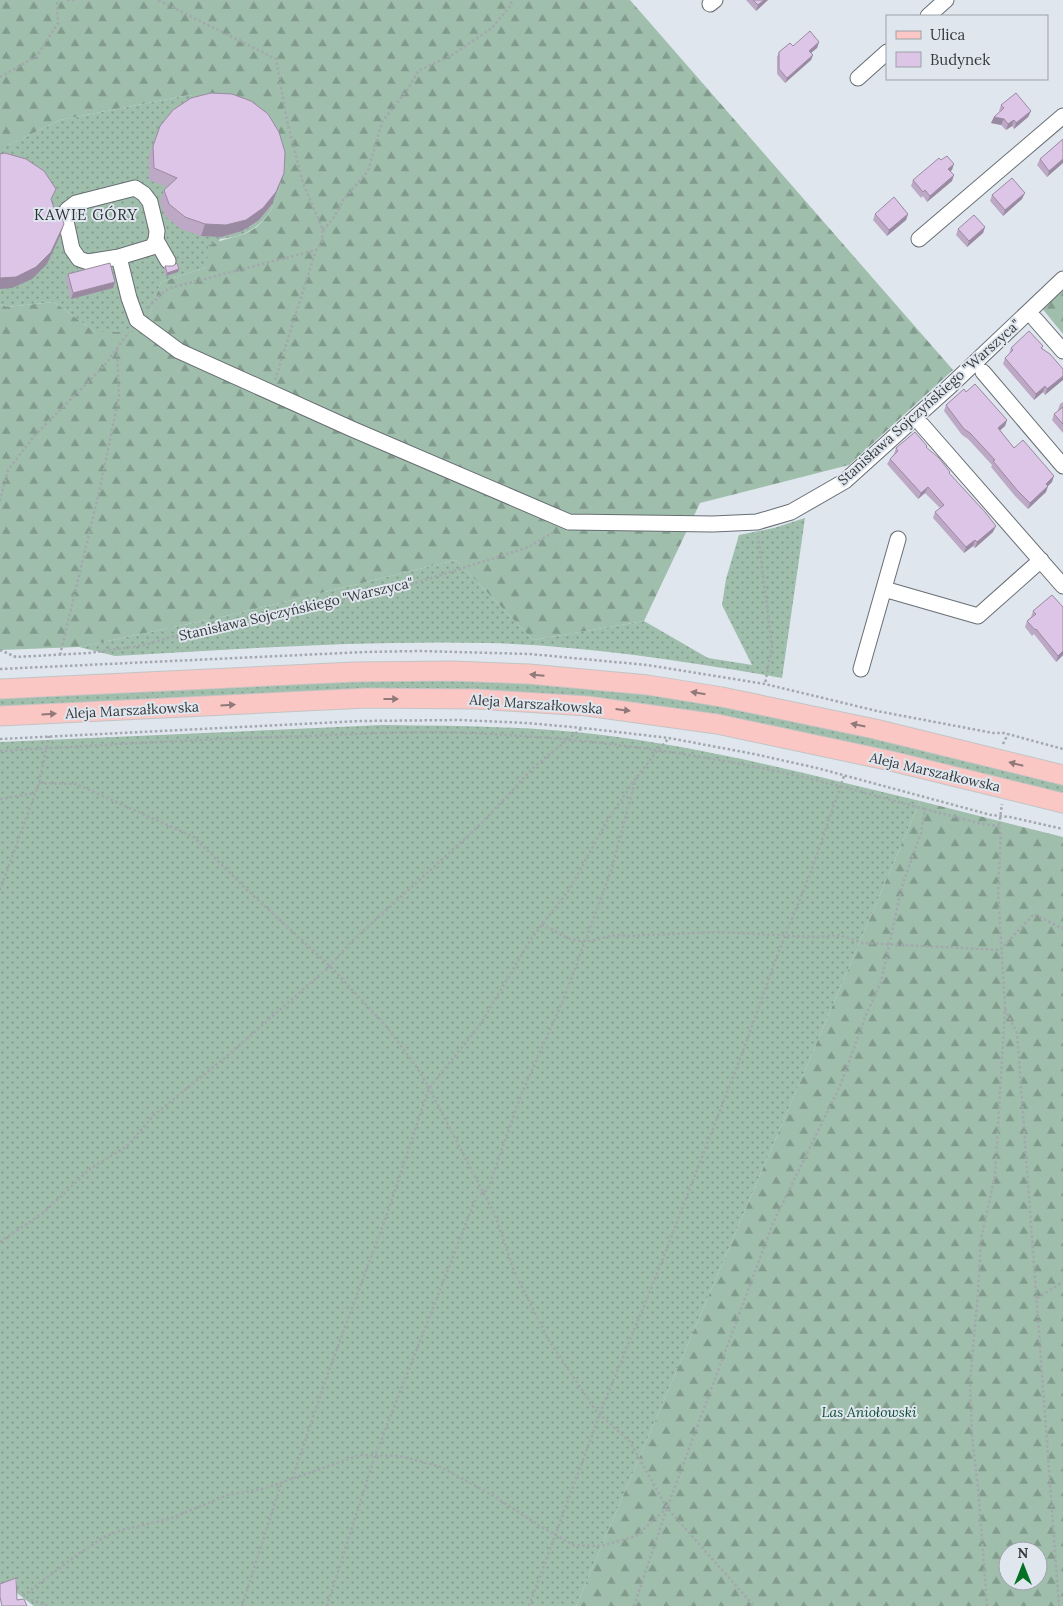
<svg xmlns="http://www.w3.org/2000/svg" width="1063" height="1606" font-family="Lora,serif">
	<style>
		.grass { fill: url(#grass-dots) }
		.forest { fill: url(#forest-firs); fill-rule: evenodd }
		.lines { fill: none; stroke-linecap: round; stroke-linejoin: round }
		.minor-casing { stroke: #686e74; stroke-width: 17 }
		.major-casing { stroke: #c3c4c4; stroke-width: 21 }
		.path { stroke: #a3a8ae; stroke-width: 2.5; stroke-dasharray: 2.5 2.5; stroke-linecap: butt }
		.minor { stroke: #fff; stroke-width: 15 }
		.major { stroke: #fbc7c4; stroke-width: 19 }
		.wall { fill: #bda9c6 }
		.shaded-wall { fill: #9a8aa1 }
		.building { fill: #dcc5e6; stroke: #9a8aa1 }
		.oneway { fill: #8f7979 }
		.labels { text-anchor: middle; stroke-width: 4; stroke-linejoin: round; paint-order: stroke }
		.street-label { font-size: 14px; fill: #373a3c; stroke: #dfe6ee }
		.park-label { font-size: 14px; font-style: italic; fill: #0b4f33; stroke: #dfe6ee }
		.neighbourhood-label { font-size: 15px; letter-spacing: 1px; fill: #2c3237; stroke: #dfe6ee }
	</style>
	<defs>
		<pattern id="grass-dots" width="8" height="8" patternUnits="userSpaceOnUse" patternTransform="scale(1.25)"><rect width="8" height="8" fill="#9fbeac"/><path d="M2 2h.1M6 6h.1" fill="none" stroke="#829b8d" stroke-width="1.8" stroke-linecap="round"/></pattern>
		<pattern id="forest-firs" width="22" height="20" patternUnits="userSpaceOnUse" patternTransform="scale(1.25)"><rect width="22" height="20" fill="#9fbeac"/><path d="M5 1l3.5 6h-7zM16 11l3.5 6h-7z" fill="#829b8d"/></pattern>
	</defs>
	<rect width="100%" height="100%" fill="#dfe6ee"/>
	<!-- grass -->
	<path class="grass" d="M189 95 228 104 283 163C281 194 274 220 243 234 236 237 228 238 220 239L207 267 161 282 144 333 95 332 54 302 7 307 0 304V145H9L60 120Z
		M805 518 782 678C686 661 587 646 489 643 364 640 239 649 115 656L79 647 226 616 456 560 533 640 644 621 708 658 752 665 722 605 726 579 739 535 774 528Z
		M427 678 589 686 721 703 1063 782V795L586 698 0 708V696Z
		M383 725C454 726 525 726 594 734 705 747 812 775 920 801L576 1606H34L17 1593V1579L0 1584V742Z"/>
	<!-- forest -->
	<path class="forest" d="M0 0H630L953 370 849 465 700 503 644 621 533 640 456 560 226 616 79 647 0 650V304L7 307 54 302 95 332H144L161 282 207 267 208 246C220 240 228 239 241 235 273 224 281 193 283 163L228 104 189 95 60 120 9 145H0Z
		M1063 286V334L1041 307Z
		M920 801 1063 837V1606H576ZM1008 1551H1038V1581H1008Z"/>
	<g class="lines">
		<defs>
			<path id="minor" d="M710 4 715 0
				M928 16 946 0
				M858 78 887 52
				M919 239 1063 116
				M156 240 168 261
				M119 257 88 262 79 259 72 249 66 221 67 210 76 203 135 188 144 194 150 202 157 231 156 240 152 247 119 257 129 298 137 320 179 351 352 429 569 522 713 524 757 522 791 512 845 481 947 389 1063 279
				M1035 319 1063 351
				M983 372 1063 466
				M922 425 1063 586
				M884 589 978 616 1041 560
				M861 669 898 539"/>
			<path id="major" d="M0 689 354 672 451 671 529 674 648 685 722 697 875 729 1063 775
				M0 716 367 698 476 699 587 706 717 724 891 761 1063 803"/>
		</defs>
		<!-- minor casing -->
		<use href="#minor" class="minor-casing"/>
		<!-- major casing -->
		<use href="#major" class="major-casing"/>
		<!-- path -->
		<path class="path" d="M67 0H75
			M0 77 37 56 58 23 57 0
			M323 230 333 219 343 200 368 171 382 122 408 89 418 71 452 55 492 28 511 5 512 0
			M148 308 161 294 170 288 316 250 322 242 323 230 303 183 287 121 276 59 158 0
			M275 380 316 250
			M0 501 8 470 35 435 104 366 129 332
			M758 536 772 646 765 684
			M0 650 16 657 89 653 145 645 208 626 397 589 529 547 554 532
			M60 655 100 488 119 396 117 349
			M0 669 365 652 420 651 530 654 647 665 765 684 877 711 993 733H1004L1063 749
			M0 739 360 721 460 720 527 723 583 728 669 738 754 754 817 768 991 815 1010 817 1063 829
			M1003 744 1008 734
			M0 751C101 745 203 739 304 736 359 734 414 731 468 733 568 737 668 749 766 769 820 780 872 795 925 809
			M39 783 76 784 194 837 245 888 330 966 386 1026 416 1066 429 1088 495 1215 514 1271 548 1339 596 1411 630 1442 667 1508 754 1606
			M0 799 35 793
			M0 890 39 783 49 736
			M542 924C555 931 568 941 583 941 598 942 612 932 627 936L717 932 817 937 839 935 863 943 1000 950 1034 914 1063 929
			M1005 1009 1017 1033 1059 1606
			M0 1242 43 1213 91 1168 127 1146 154 1115 227 1056 330 966 351 942 482 823 535 766 582 728
			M1037 1298 1063 1282
			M292 1479 328 1373 387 1214 429 1088 480 1025 531 939 569 890 607 821 636 778 658 750 669 738
			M23 1596 74 1557 104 1537 122 1530 169 1519 228 1495 266 1488 360 1455 400 1456 441 1467 492 1495 540 1526 573 1545 601 1546 636 1536 666 1509
			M31 1600 48 1606
			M242 1606 281 1484
			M327 1606 375 1456 476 1198 488 1189 521 1095 564 998 611 871 636 778
			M529 1606 604 1403 653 1284 743 1051 777 956 812 869 844 776
			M634 1606 667 1508 773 1223 840 1086 866 1015 881 982 902 886 921 833 925 809 982 824 999 826
			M987 1606 978 1487 972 1436 970 1381 978 1293 981 1239 995 1176 1005 1009 998 890 1001 833 999 826 1002 804"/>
		<!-- minor -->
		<use href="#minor" class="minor"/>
		<!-- major -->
		<use href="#major" class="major"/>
	</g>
	<!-- wall -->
	<path class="wall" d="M746 0H768L756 11Z
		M819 42 817 48 811 53 813 55 811 60 785 83 777 74V57L779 52 793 46Z
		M1001 105 1031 111 1028 117 1014 129 1012 126 1006 130 1001 125 991 123 994 117 1000 112 999 111Z
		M160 126 272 204 259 220 242 231 221 237 201 236 181 229 165 216 160 202 164 190 167 187 149 180V157Z
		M1063 139 1047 177 1037 165 1040 159Z
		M952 170 950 171 952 181 927 202 923 196 921 198 911 186 913 180Z
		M992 195 1022 199 1003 216 990 201Z
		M875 214H908L906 220 887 236 873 220Z
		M985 227 983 233 967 247 956 235 958 229Z
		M165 266H173L178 272 166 276 164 269Z
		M68 274 115 282 113 288 71 299 66 280Z
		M1043 346 1042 348 1063 369 1045 395 1043 392 1034 400 1003 364 1005 358 1009 354 1011 348Z
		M966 392 1007 420 1005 426 1000 430 1014 448 1052 482 1048 486 1046 492 1028 509 1015 496 991 467 992 465 968 439 962 435 944 411 946 405Z
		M1063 402V433L1052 420 1054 414 1059 411 1058 410 1060 404Z
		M927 446 926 448 950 472 949 474 993 532 975 548 973 546 964 553 933 518 935 512 940 508 925 493 918 499 887 464 890 459 894 454 896 448Z
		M1052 595 1063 655 1056 662 1034 634 1032 636 1025 627 1027 621 1031 617 1033 611Z"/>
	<!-- shaded-wall -->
	<path class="shaded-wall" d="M764 0H768L756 11 758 5Z
		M819 42 817 48 807 56 809 51Z
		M813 55 811 60 785 83 787 78Z
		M1031 111 1028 117 1014 129 1016 123Z
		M994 117 1004 119 1001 125 991 123Z
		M1014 120 1012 126 1006 130 1008 124Z
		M1063 159V163L1047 177 1049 171Z
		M954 164 952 170 946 175 948 169Z
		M284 173 272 204 259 220 242 231 221 237 201 236 205 224Z
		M954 175 952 181 927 202 930 196Z
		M1025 193 1022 199 1003 216 1005 210Z
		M908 214 906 220 887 236 889 230Z
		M64 224 60 236 47 264 32 279 12 288 0 289V278Z
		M985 227 983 233 967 247 969 241Z
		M179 269 178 272 166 276 167 273Z
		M115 282 113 288 71 299 73 293Z
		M1063 376V380L1045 395 1047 389Z
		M1045 386 1043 392 1034 400 1036 394Z
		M1007 420 1005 426 996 434 998 428Z
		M1054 476 1052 482 1044 490 1046 484Z
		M1048 486 1046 492 1028 509 1030 503Z
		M928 487 925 493 918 499 921 493Z
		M996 526 993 532 975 548 977 542Z
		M975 540 973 546 964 553 966 547Z
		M1063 651V655L1056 662 1058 656Z"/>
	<!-- building -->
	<path class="building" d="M753 0H764L758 5Z
		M810 31 819 42 809 51 813 55 787 78 779 69V52L790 43 793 46Z
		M211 93 232 94 251 101 268 114 279 132 285 152 284 173 276 192 263 208 246 220 226 225 205 224 185 217 169 204 164 190 177 178 154 168 153 146 160 126 173 110 191 98Z
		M1016 93 1031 111 1016 123 1014 120 1008 124 1004 119 994 117 1004 108 1001 105Z
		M1063 139V159L1049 171 1040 159Z
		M5 153 26 159 44 171 56 189 51 199 55 211 62 217 64 224 51 252 36 267 16 277 0 278V154Z
		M947 156 954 164 948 169 954 175 930 196 925 190 923 192 913 180 939 158 941 160Z
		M1012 178 1025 193 1005 210 992 195Z
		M894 197 908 214 889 230 875 214Z
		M974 215 985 227 969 241 958 229Z
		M110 263 115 282 73 293 68 274Z
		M177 263 179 269 167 273 165 266H173Z
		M1029 331 1043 346 1041 348 1050 354 1063 369V376L1047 389 1045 386 1036 394 1005 358 1013 350 1011 348Z
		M975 384 1007 420 998 428 1014 448 1023 440 1054 476 1046 484 1048 486 1030 503 1017 490 993 461 995 460 970 433 964 429 946 405 964 389 966 392Z
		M1063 407V424L1054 414Z
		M915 432 927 446 926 447 939 458 950 472 949 473 985 512 996 526 977 542 975 540 966 547 935 512 944 505 928 487 921 493 890 459 898 451 896 448Z
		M1052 595 1063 607V651L1058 656 1036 629 1035 630 1027 621 1036 614 1033 611Z
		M16 1578 17 1600 24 1599 27 1606H2L0 1597V1584Z"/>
	<!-- one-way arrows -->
	<defs><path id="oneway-solid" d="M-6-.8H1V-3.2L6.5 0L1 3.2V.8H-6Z" transform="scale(1.25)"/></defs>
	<g class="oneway">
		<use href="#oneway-solid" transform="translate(537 675) rotate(-175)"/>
		<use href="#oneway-solid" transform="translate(698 693) rotate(-171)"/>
		<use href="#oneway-solid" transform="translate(391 699)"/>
		<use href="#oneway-solid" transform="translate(228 705) rotate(-3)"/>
		<use href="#oneway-solid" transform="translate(623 710) rotate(7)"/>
		<use href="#oneway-solid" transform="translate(49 714) rotate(-3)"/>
		<use href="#oneway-solid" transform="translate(858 725) rotate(-168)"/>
		<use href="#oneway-solid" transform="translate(1016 764) rotate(-166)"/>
	</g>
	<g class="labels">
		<!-- street labels -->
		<g class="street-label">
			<text transform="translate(929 402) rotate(-42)" y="5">Stanisława Sojczyńskiego "Warszyca"</text>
			<text transform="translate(296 609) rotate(-13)" y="5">Stanisława Sojczyńskiego "Warszyca"</text>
			<text transform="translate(536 704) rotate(4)" y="5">Aleja Marszałkowska</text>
			<text transform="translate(132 710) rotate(-3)" y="5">Aleja Marszałkowska</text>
			<text transform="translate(935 772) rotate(13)" y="5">Aleja Marszałkowska</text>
		</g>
		<!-- park labels -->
		<g class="park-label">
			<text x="869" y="1417">Las Aniołowski</text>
		</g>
		<!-- neighbourhood labels -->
		<g class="neighbourhood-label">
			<text x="86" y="220">KAWIE GÓRY</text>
		</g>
	</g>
	<!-- legend -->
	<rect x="886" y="15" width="162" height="65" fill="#dfe6ee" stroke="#9ca1a7"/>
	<rect x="896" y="31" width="25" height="8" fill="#fbc7c4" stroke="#9ca1a7"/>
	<text x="930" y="40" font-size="15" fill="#373a3c">Ulica</text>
	<rect x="896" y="52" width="25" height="15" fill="#dcc5e6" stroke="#9ca1a7"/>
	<text x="930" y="65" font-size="15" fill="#373a3c">Budynek</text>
	<!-- north arrow -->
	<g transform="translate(1023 1566)"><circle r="24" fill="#dfe6ee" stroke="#9ca1a7"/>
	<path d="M0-4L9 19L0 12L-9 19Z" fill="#037022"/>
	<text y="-8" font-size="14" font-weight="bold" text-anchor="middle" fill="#373a3c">N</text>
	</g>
</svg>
